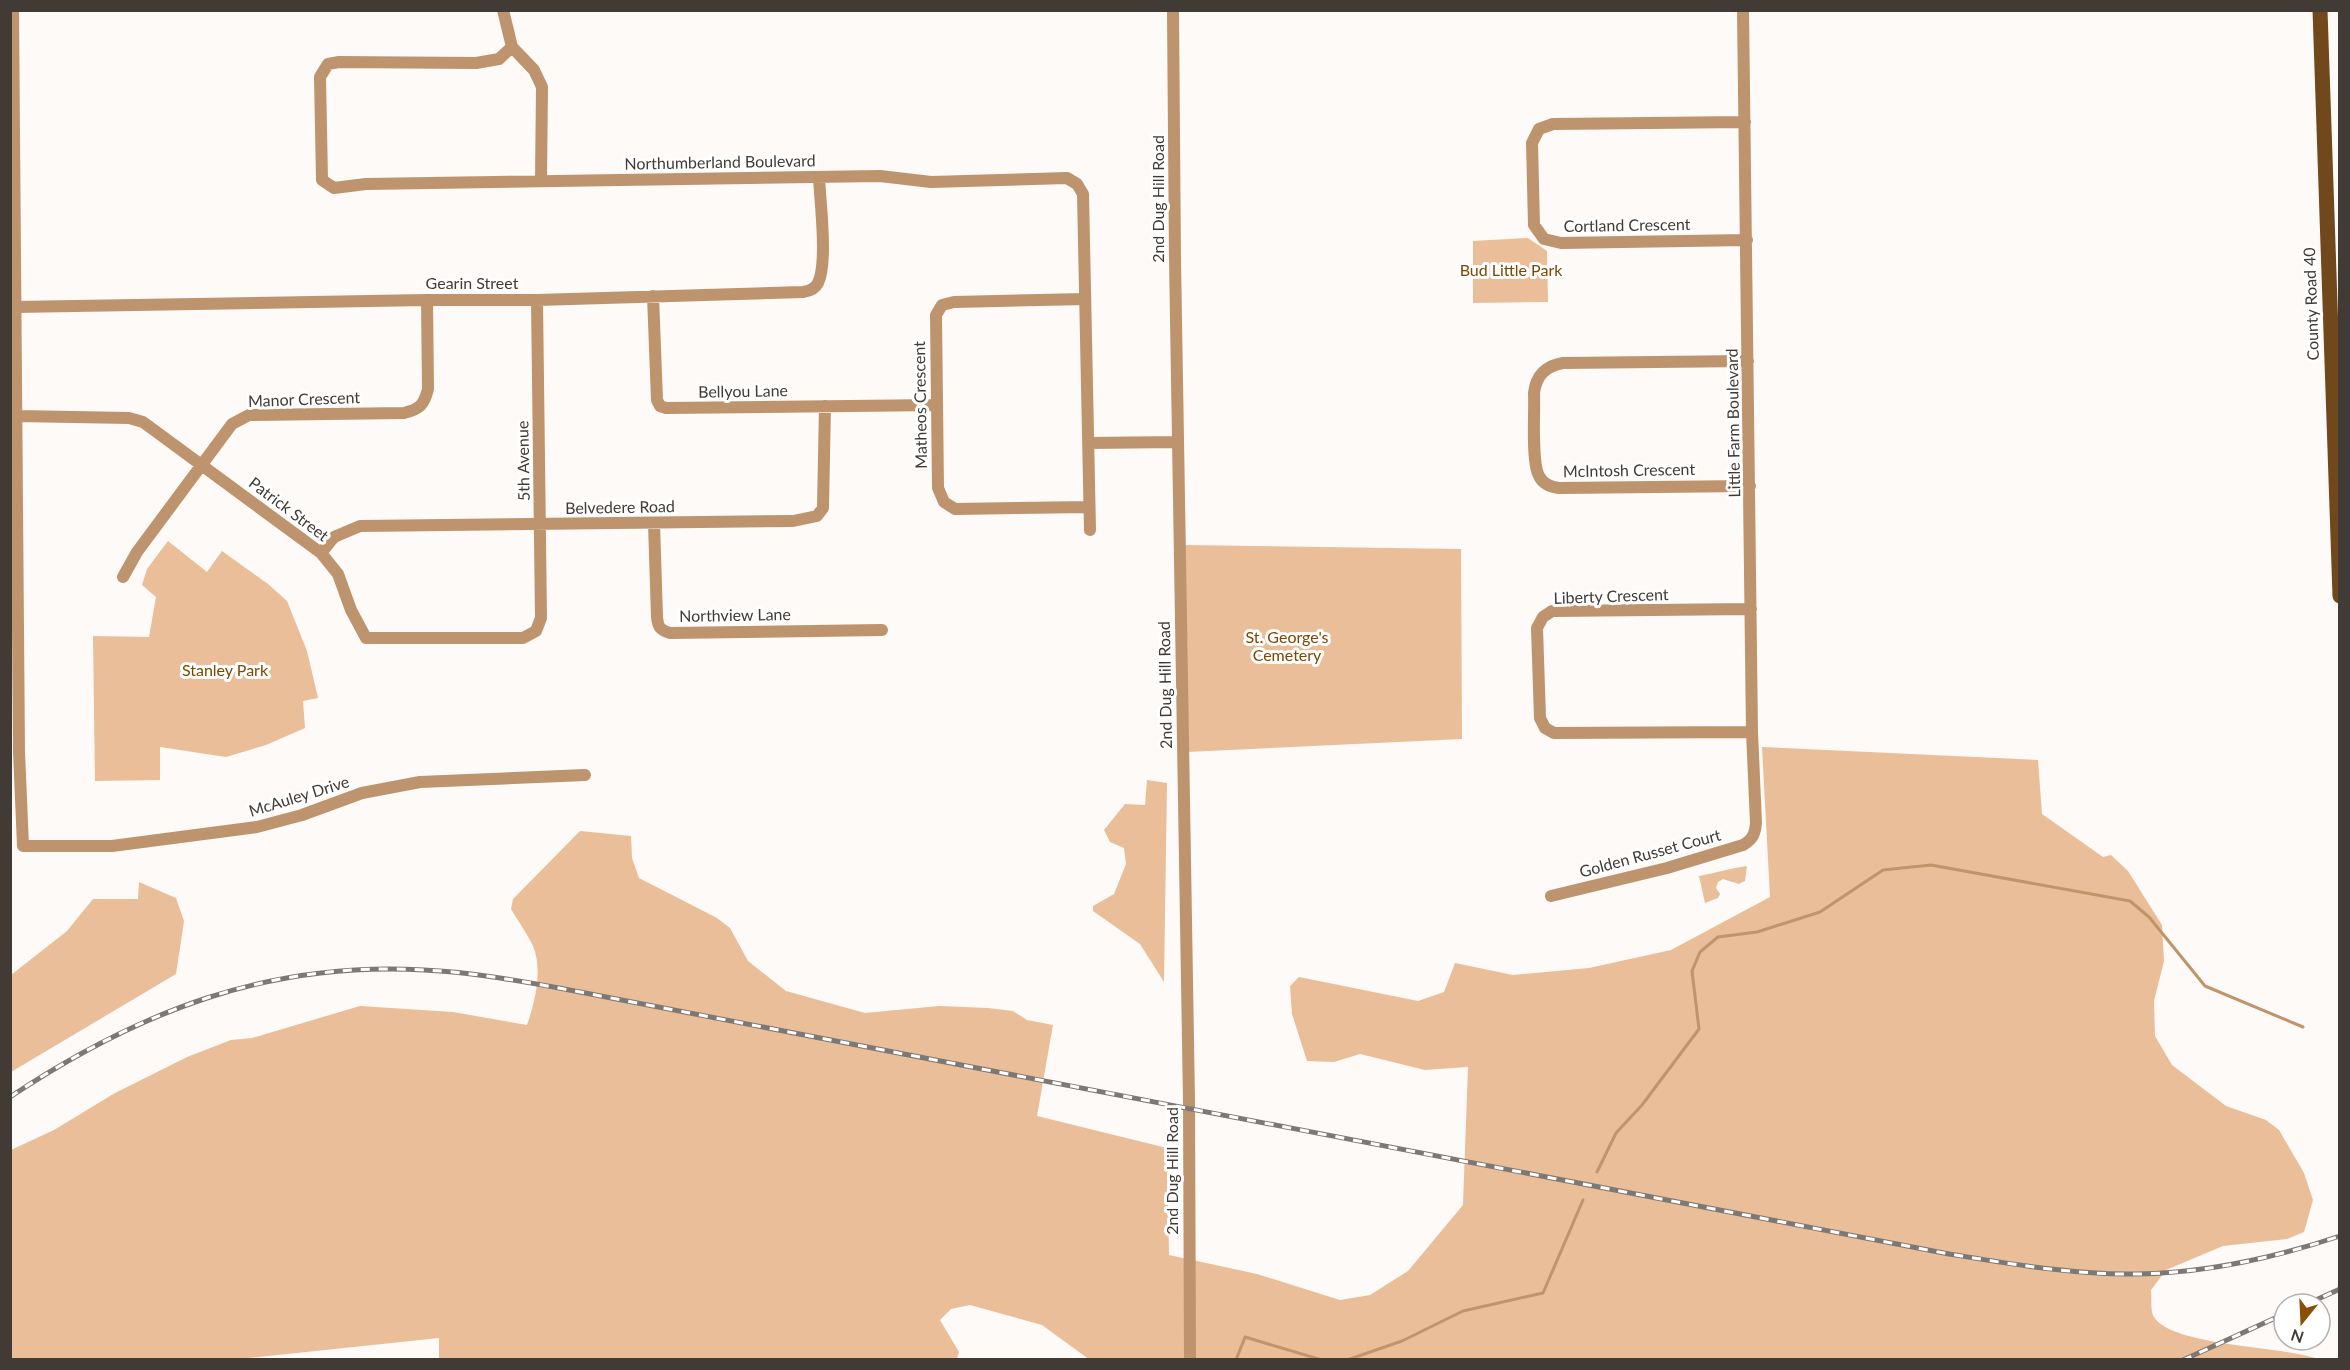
<svg xmlns="http://www.w3.org/2000/svg" width="2350" height="1370" font-family="Lato,sans-serif">
	<style>
		.green { fill: #e9be98 }
		.lines { fill: none; stroke-linecap: round; stroke-linejoin: round }
		.stream { stroke: #c1956c; stroke-width: 3 }
		.minor { stroke: #bd946e; stroke-width: 12 }
		.major { stroke: #71481c; stroke-width: 15 }
		.rail-casing { stroke: #7e7874; stroke-width: 5 }
		.rail { stroke: #fff; stroke-width: 3; stroke-dasharray: 9; stroke-linecap: butt }
		.labels { text-anchor: middle; stroke-width: 6; stroke-linejoin: round; paint-order: stroke }
		.street-label { font-size: 16px; fill: #413a35; stroke: #fff }
		.park-label { font-size: 16px; fill: #7d4700; stroke: #fff }
	</style>
	<rect width="100%" height="100%" fill="#fdfaf7"/>
	<!-- green -->
	<path class="green" d="M1528 238 1547 251 1548 302 1473 303V241Z
		M168 541 207 572 222 551 268 584 287 601 307 651 318 698 303 701 305 728 266 745 226 757 160 747V780L95 781 93 636 149 637 156 597 142 585 147 569Z
		M1185 545 1461 549 1462 739 1187 752Z
		M1762 747 2038 760 2042 814 2103 857 2111 855 2128 871 2162 925 2164 961 2154 1001 2155 1036 2172 1065 2226 1106 2266 1120 2279 1130 2304 1173 2313 1200 2304 1232 2287 1239 2223 1246 2166 1270 2151 1290C2152 1298 2150 1311 2154 1317 2172 1347 2289 1346 2321 1360H1090L1042 1325 970 1305 951 1309 940 1320 959 1352 957 1359 439 1360V1338L240 1359 11 1360V1150L54 1130 115 1093 187 1057 231 1040 252 1038 360 1006 453 1012 527 1025C535 1002 543 970 533 946 527 933 518 921 511 909L513 899 580 831 631 836 632 858 639 878 717 918 730 928 748 961 786 991 865 1013 939 1006 988 1008 1013 1011 1027 1020 1053 1025 1037 1116 1167 1148 1169 1255 1257 1274 1340 1300 1370 1295 1408 1271 1463 1205 1468 1067 1425 1070 1360 1054 1334 1062 1307 1061 1292 1014 1290 986 1299 977 1418 1001 1444 992 1455 963 1513 975 1589 968 1671 950 1770 897Z
		M1147 780 1167 783 1164 982 1140 944 1093 911V906L1114 894 1126 864 1124 848 1110 842 1104 830 1125 804 1145 805Z
		M1747 866 1745 881 1739 884 1723 879 1718 882 1716 888 1720 894 1718 898 1705 903 1699 876C1716 873 1731 868 1747 866Z
		M139 882 176 898 184 921 176 974 11 1072V975L67 931 93 899H138Z"/>
	<g class="lines">
		<!-- stream -->
		<path class="stream" d="M1597 1172 1616 1133 1642 1105 1699 1029 1692 971 1700 952 1718 937 1757 932 1820 912 1883 870 1931 865 2130 901 2149 917 2205 986 2303 1027
			M1236 1360 1245 1337 1322 1360
			M1347 1360 1402 1341 1463 1311 1543 1293 1583 1200"/>
		<!-- minor -->
		<path class="minor" d="M13 10 19 752 23 846H112L257 827 302 815 362 793 420 782 585 775
			M503 10 512 47 534 70 542 87 541 180
			M1173 10 1175 259 1189 1101 1190 1360
			M512 47 499 59 476 63 339 62 328 64 320 77 322 180 334 188 366 184 880 176 931 182 1067 178 1077 184 1083 194 1090 530
			M1745 122 1553 124 1539 129 1532 143 1534 225 1544 239 1561 243 1747 240
			M653 296 657 400 660 406 666 408 937 405
			M1085 299 954 302 942 305 936 315 938 488 944 502 955 509 1089 507
			M15 307 427 300H537L803 292C810 291 815 289 818 283 828 263 820 201 819 177
			M1748 361 1563 363C1545 366 1536 376 1534 393 1535 412 1531 462 1539 476 1543 484 1550 487 1559 488L1750 486
			M17 416 129 418 143 422 321 553 338 574 351 610 366 638H523L536 631 541 618 537 300
			M1088 443 1178 442
			M654 523 657 617C658 627 660 630 670 633L882 630
			M321 553 334 537 360 526 793 521 817 516 823 508 825 406
			M123 577 137 552 232 424 249 415 404 413C420 409 424 405 428 389L427 300
			M1751 609 1552 611 1543 617 1537 628 1540 718 1545 728 1554 733 1752 732
			M1551 896 1667 868 1743 845C1753 839 1755 834 1756 823L1752 732 1743 10"/>
		<!-- major -->
		<path class="major" d="M2320 10 2340 596"/>
		<defs>
			<path id="rail" d="M10 1097C138 1012 267 961 424 970 469 972 514 980 559 988L1949 1254C2012 1264 2074 1275 2137 1274 2206 1273 2274 1258 2340 1236
				M2307 1304 2340 1289
				M2183 1360 2284 1314"/>
		</defs>
		<!-- rail casing -->
		<use href="#rail" class="rail-casing"/>
		<!-- rail -->
		<use href="#rail" class="rail"/>
	</g>
	<g class="labels">
		<!-- street labels -->
		<g class="street-label">
			<text transform="translate(720 162) rotate(-1)" y="6">Northumberland Boulevard</text>
			<text transform="translate(1158 199) rotate(-90)" y="6">2nd Dug Hill Road</text>
			<text transform="translate(1627 225) rotate(-1)" y="6">Cortland Crescent</text>
			<text x="472" y="289">Gearin Street</text>
			<text transform="translate(2311 304) rotate(-92)" y="6">County Road 40</text>
			<text transform="translate(743 391) rotate(-1)" y="6">Bellyou Lane</text>
			<text transform="translate(304 399) rotate(-2)" y="6">Manor Crescent</text>
			<text transform="translate(920 405) rotate(-91)" y="6">Matheos Crescent</text>
			<text transform="translate(1733 423) rotate(-91)" y="6">Little Farm Boulevard</text>
			<text transform="translate(523 461) rotate(-91)" y="6">5th Avenue</text>
			<text transform="translate(1629 470) rotate(-1)" y="6">McIntosh Crescent</text>
			<text transform="translate(620 507) rotate(-1)" y="6">Belvedere Road</text>
			<text transform="translate(289 509) rotate(37)" y="6">Patrick Street</text>
			<text transform="translate(1611 596) rotate(-2)" y="6">Liberty Crescent</text>
			<text transform="translate(735 615) rotate(-1)" y="6">Northview Lane</text>
			<text transform="translate(1165 685) rotate(-91)" y="6">2nd Dug Hill Road</text>
			<text transform="translate(299 796) rotate(-17)" y="6">McAuley Drive</text>
			<text transform="translate(1650 853) rotate(-15)" y="6">Golden Russet Court</text>
			<text transform="translate(1172 1171) rotate(-90)" y="6">2nd Dug Hill Road</text>
		</g>
		<!-- park labels -->
		<g class="park-label">
			<text x="1511" y="276">Bud Little Park</text>
			<text x="1287" y="643">St. George's<tspan x="1287" dy="18">Cemetery</tspan></text>
			<text x="225" y="676">Stanley Park</text>
		</g>
	</g>
	<!-- border -->
	<rect width="2350" height="1370" fill="none" stroke="#413a35" stroke-width="24"/>
	<!-- north arrow -->
	<g transform="translate(2302 1322) rotate(198)"><circle r="28" fill="#ffffff" stroke="#b3b0ae" stroke-width="1.5"/>
	<path d="M0-4.5L10 22L0 15L-10 22Z" fill="#895005"/>
	<text y="-9" font-size="16" font-weight="bold" text-anchor="middle" fill="#413a35">N</text>
	</g>
</svg>
